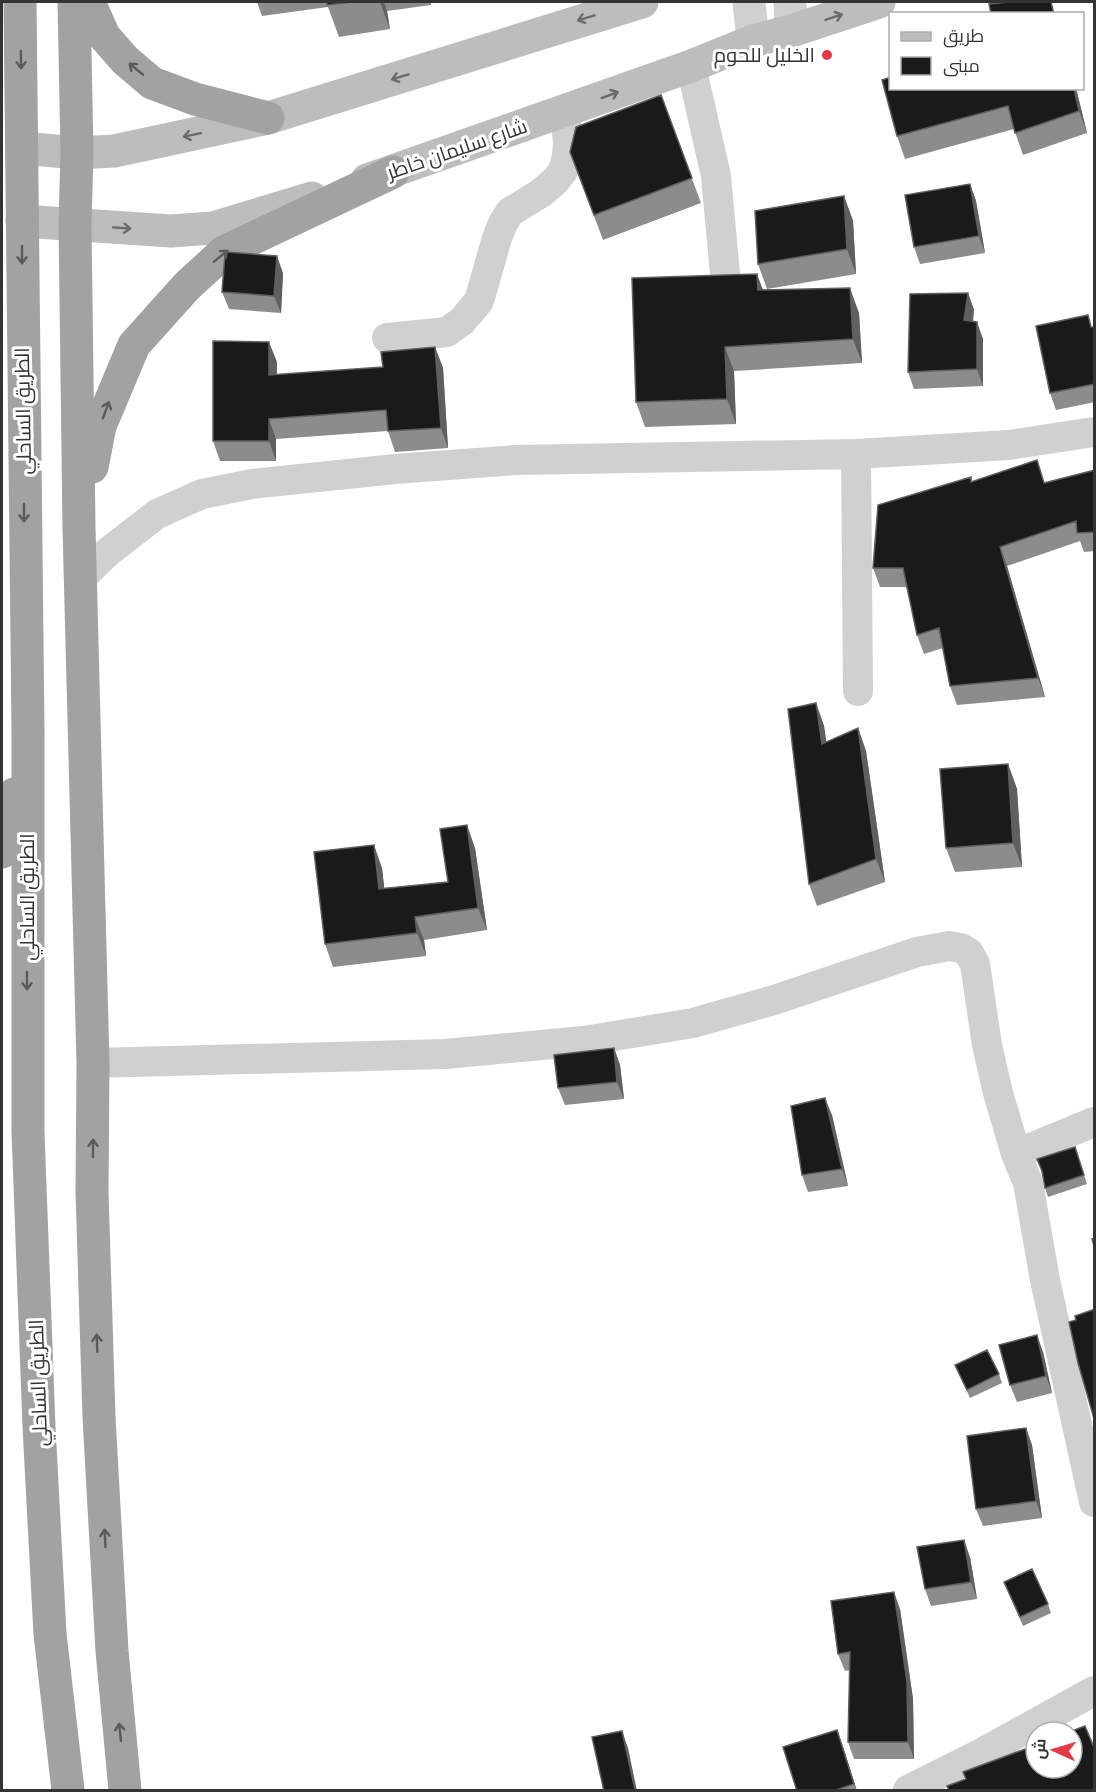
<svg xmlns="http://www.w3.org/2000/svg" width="1096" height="1792" font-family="'Exo 2',Cairo,sans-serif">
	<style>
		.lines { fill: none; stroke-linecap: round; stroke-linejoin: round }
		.minor { stroke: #d0d0d0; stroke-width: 30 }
		.tertiary { stroke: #d0d0d0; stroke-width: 33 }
		.secondary { stroke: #bdbdbd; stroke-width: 33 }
		.trunk { stroke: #a2a2a2; stroke-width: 33 }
		.wall { fill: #8c8c8c }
		.shaded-wall { fill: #5f5f5f }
		.building { fill: #1a1a1a; stroke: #5f5f5f; stroke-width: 1.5 }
		.oneway { stroke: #6a6a6a }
		.oneway2 { stroke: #5a5a5a }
		.poi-dot { fill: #e63946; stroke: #fff; stroke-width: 2 }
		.labels { text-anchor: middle; stroke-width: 6; stroke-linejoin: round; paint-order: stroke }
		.poi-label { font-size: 20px; fill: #333; stroke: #fff; text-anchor: end }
		.street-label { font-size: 20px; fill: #333; stroke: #fff }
	</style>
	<rect width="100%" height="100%" fill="#fff"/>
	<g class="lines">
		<!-- minor -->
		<path class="minor" d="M691 66 716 176 725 274
			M387 338 447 332 462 321 479 301 497 238 503 223 510 212 541 193 555 181 563 171 567 156 568 142 565 111
			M856 454 858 691
			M81 578 108 552 157 514 202 494 252 484 395 469 516 460 856 454 1009 445 1094 432
			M93 1063 445 1054 584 1041 693 1023 774 1000 917 952 949 946 961 948 969 953 975 964 987 1045 998 1093 1016 1154 1028 1183 1045 1280 1094 1502
			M1016 1154 1094 1122
			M908 1790 980 1754 1094 1691"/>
		<!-- tertiary -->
		<path class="tertiary" d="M749 2 753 41
			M790 2 791 31"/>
		<!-- secondary -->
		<path class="secondary" d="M22 148 77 153 114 151 268 118 642 2
			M367 180 691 66 753 41 791 31 879 2
			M22 221 171 231 213 228 312 198"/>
		<!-- trunk -->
		<path class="trunk" d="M20 2 28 731V1132L39 1427 50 1634 68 1790
			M74 2 77 153 75 224 79 528 93 1063 92 1192 99 1417 112 1651 125 1790
			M89 2 104 36 125 60 152 83 195 99 268 118
			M92 467 100 426 134 345 187 286 224 252 393 172
			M2 852 14 794"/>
	</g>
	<!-- wall -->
	<path class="wall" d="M257 2H431V5L387 11 390 29 339 37 328 7 262 16Z
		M891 88H1076L1087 133 1023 155 1014 129 905 159 897 136Z
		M661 95 701 203 603 240 570 152Z
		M970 184 976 201 985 253 920 264 914 247Z
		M844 196 853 221 856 274 767 289 758 264Z
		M283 273 281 313 229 309 222 292Z
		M757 274 763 290 859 313 862 363 734 371 736 424 645 427 636 402Z
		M968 293 974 310 973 321 983 339V386L914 389 908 372Z
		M1092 327H1095V402L1056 410 1050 393Z
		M435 347 443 368 448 448 395 452 388 431 276 439V461H220L213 441 277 362V375L383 367Z
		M1095 470V551L1084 552 1080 541 1007 566 1045 697 957 705 950 686 943 648 924 654 917 635 907 587H880L873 568 973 482 1045 483Z
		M816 703 824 726 826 742 858 728 866 751 885 882 817 906 809 884Z
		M1008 764 1017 789 1022 867 955 872 946 848Z
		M475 848 487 930 424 940 426 956 333 967 325 944 382 868 384 888 448 882Z
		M614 1048 620 1065 624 1099 565 1105 558 1088Z
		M832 1115 848 1186 808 1192 802 1175Z
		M1075 1147 1087 1184 1048 1197 1045 1188Z
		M1043 1352 1052 1393 1017 1402 1010 1385Z
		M955 1365 999 1374 1002 1383 970 1398Z
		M1026 1428 1032 1445 1042 1518 983 1526 976 1509Z
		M970 1557 977 1599 931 1606 925 1589Z
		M1004 1582 1048 1604 1051 1613 1023 1626Z
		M900 1609 913 1699 914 1759H854L848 1742 850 1670 845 1671 838 1654Z
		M843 1747 857 1791H797Z"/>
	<!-- shaded-wall -->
	<path class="shaded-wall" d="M380 2H384L387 11 390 29Z
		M1074 88H1076L1087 133 1079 111Z
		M970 184 976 201 985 253 979 236Z
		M844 196 853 221 856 274 847 249Z
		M277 256 283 273 281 313 274 296Z
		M757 274 766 299 758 290Z
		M850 288 859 313 862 363 853 339Z
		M968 293 974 310 971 337 964 320Z
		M977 322 983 339V386L977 369Z
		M269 342 277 362 276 396 269 375Z
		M435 347 443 368 448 448 441 428Z
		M725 347 734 371 736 424 727 399Z
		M269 419 276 439V461L269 441Z
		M1000 547 1007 566 1045 697 1038 678Z
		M816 703 824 726 830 766 822 744Z
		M858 728 866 751 885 882 876 859Z
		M1008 764 1017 789 1022 867 1013 843Z
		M467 825 475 848 487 930 478 908Z
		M374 845 382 868 387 912 379 889Z
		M415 917 424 940 426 956 417 933Z
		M614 1048 620 1065 624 1099 617 1082Z
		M825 1098 832 1115 848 1186 842 1169Z
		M1037 1335 1043 1352 1052 1393 1046 1376Z
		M1026 1428 1032 1445 1042 1518 1036 1501Z
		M964 1540 970 1557 977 1599 971 1582Z
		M894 1592 900 1609 913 1699 914 1759 908 1742Z
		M837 1730 843 1747 857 1791 854 1784Z
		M622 1731 628 1748 637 1791 635 1790Z"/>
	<!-- building -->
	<path class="building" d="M327 2H353L327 5Z
		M1009 2H1051L1054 14H991L989 4Z
		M891 77V88H1074L1079 111 1015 133 1008 106 897 136 882 80Z
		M661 95 692 178 594 215 570 152 576 127Z
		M970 184 979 236 914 247 905 195Z
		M844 196 847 249 758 264 755 211Z
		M227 252 277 256 274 296 222 292 225 254Z
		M757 274 758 290 850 288 853 339 725 347 727 399 636 402 632 278Z
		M968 293 964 320 977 322V369L908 372 910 294Z
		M1088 315 1091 327H1095V384L1050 393 1036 326Z
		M213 341 269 342V375L383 367 381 352 435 347 441 428 388 431 386 410 269 419V441H213Z
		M1037 460 1044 483 1095 470V532L1077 533 1076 521 1000 547 1038 678 950 686 939 628 917 635 903 568H873L878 505 971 477V482Z
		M816 703 822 744 858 728 876 859 809 884 788 709Z
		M1008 764 1013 843 946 848 940 769Z
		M467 825 478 908 415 917 417 933 325 944 314 852 374 845 379 889 448 882 440 829Z
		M614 1048 617 1082 558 1088 554 1055Z
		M825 1098 842 1169 802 1175 791 1106Z
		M1075 1147 1084 1175 1045 1188 1042 1171 1037 1159Z
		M1095 1238V1249L1092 1239Z
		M1095 1309V1422L1078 1363 1069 1322 1076 1320 1075 1316Z
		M1037 1335 1046 1376 1010 1385 999 1345Z
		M987 1350 999 1374 967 1390 955 1365Z
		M1026 1428 1036 1501 976 1509 967 1436Z
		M964 1540 971 1582 925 1589 917 1547Z
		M1032 1569 1048 1604 1020 1617 1004 1582Z
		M894 1592 907 1682 908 1742H848L850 1652 838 1654 831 1601Z
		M1085 1726 1095 1750V1791H949L947 1786 966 1779 963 1772 1036 1745V1768H1072V1732H1069Z
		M837 1730 854 1784 833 1791H797L783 1747Z
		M622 1731 635 1790 604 1791 592 1737Z"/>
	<!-- one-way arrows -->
	<defs><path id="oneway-shaft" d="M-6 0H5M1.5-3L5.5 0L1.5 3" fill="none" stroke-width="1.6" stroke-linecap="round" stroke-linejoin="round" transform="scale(1.5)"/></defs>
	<g class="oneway">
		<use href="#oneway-shaft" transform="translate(834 17) rotate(-19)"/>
		<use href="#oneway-shaft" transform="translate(586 18) rotate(163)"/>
		<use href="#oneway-shaft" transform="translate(400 77) rotate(163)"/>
		<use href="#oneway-shaft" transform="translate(610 95) rotate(-20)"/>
		<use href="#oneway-shaft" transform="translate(192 135) rotate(168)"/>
		<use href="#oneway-shaft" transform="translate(122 228) rotate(4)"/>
	</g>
	<g class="oneway2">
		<use href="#oneway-shaft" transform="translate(21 60) rotate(89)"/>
		<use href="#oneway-shaft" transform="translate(136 69) rotate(-141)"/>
		<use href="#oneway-shaft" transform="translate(22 255) rotate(90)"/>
		<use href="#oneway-shaft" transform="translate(221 256) rotate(-39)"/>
		<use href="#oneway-shaft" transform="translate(106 410) rotate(-70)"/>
		<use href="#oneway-shaft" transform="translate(24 513) rotate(90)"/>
		<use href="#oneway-shaft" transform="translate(27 981) rotate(90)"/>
		<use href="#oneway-shaft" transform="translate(93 1148) rotate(-90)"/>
		<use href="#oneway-shaft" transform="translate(97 1343) rotate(-92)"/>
		<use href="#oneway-shaft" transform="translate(105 1538) rotate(-93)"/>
		<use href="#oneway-shaft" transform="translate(120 1732) rotate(-96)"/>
	</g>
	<!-- markers -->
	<circle class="poi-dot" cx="827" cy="55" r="6"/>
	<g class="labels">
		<!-- poi labels -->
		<g class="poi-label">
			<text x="815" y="62">الخليل للحوم</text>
		</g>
		<!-- street labels -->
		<g class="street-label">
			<text transform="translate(457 149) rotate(-19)" y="7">شارع سليمان خاطر</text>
			<text transform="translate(23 411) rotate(-91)" y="7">الطريق الساحلي</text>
			<text transform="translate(27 897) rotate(-90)" y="7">الطريق الساحلي</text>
			<text transform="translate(38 1383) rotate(-92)" y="7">الطريق الساحلي</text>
		</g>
	</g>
	<!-- border -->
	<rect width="1096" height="1792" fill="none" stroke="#333333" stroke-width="6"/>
	<!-- legend -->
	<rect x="889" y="12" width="195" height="78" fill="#ffffff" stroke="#adadad" stroke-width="1.5"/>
	<rect x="901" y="32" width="30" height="9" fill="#bdbdbd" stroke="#adadad" stroke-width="1.5"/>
	<text x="943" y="42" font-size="18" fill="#333333">طريق</text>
	<rect x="901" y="57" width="30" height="18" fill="#1a1a1a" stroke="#adadad" stroke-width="1.5"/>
	<text x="943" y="72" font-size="18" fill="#333333">مبنى</text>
	<!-- north arrow -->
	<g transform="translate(1054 1750) rotate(274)"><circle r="28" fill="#ffffff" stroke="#adadad" stroke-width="1.5"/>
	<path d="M0-4.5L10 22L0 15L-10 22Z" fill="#e63946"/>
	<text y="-9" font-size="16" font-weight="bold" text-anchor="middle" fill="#333333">ش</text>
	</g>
</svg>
